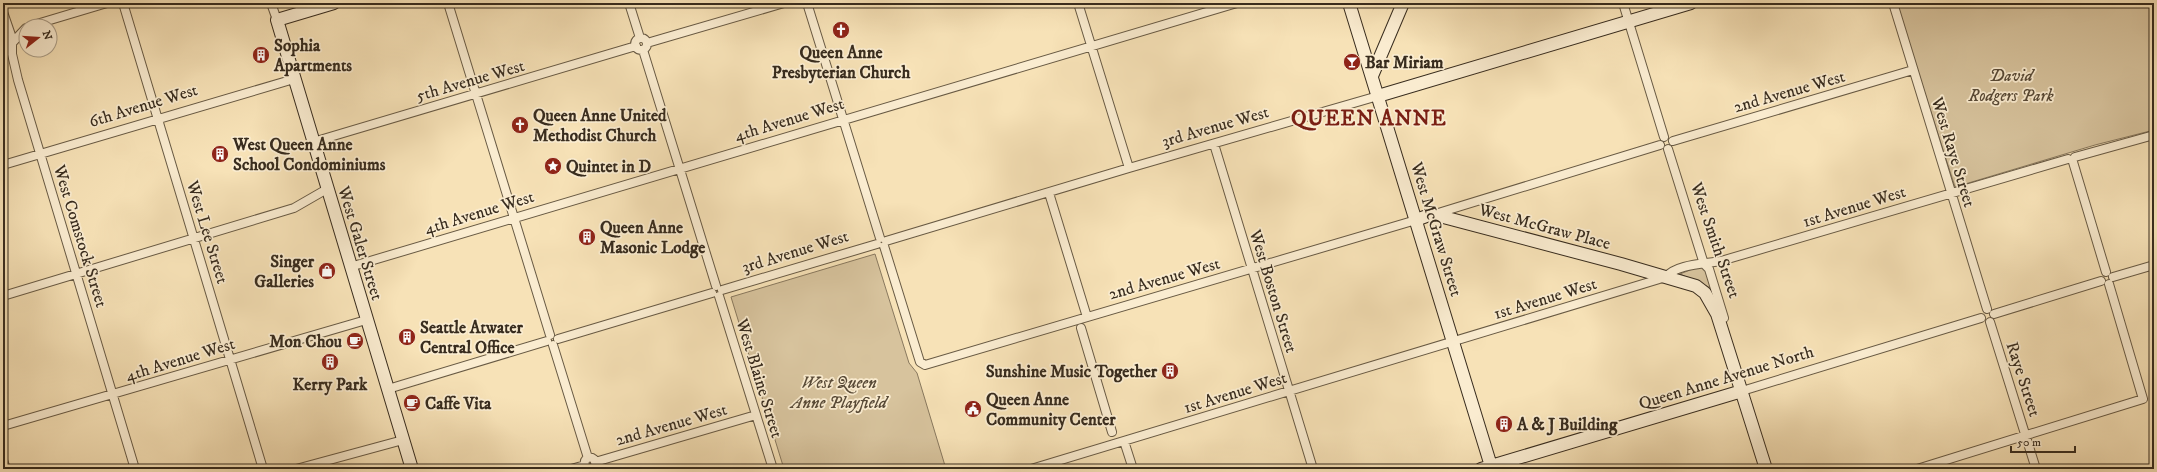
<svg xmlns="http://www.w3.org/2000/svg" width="2157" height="472" font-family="'IM FELL DW Pica',serif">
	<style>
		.green { fill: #d7c39d; stroke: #88785e }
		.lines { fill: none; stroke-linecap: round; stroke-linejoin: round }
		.street-casing { stroke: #685a44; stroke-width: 10 }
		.secondary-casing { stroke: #382c1e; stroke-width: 14 }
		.street { stroke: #faecd0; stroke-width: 8 }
		.secondary { stroke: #faecd0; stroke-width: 12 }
		.labels { text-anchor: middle; stroke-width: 3.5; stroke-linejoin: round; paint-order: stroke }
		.poi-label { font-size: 17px; font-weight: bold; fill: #382c1e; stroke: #faecd0; text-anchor: start }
		.park-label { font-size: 17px; font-style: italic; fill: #584a37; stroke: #faecd0 }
		.street-label { font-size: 17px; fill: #382c1e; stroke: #faecd0 }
		.district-label { font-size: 21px; font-weight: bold; letter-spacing: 1px; fill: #7a1f14; stroke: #faecd0 }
	</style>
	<rect width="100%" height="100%" fill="#f7e2b7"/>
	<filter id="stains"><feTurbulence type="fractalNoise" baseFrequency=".005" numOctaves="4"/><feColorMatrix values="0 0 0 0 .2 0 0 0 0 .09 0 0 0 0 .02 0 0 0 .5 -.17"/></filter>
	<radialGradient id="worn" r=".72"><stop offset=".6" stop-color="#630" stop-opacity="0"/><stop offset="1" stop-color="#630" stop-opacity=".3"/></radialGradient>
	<!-- green -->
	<path class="green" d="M1896 3H2154V130L2095 145 1955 187Z
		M875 254 909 363 917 373 946 469H784L731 297Z
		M1700 266 1706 269 1711 288 1680 274Z"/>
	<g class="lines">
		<defs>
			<path id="street" d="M123 3 263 469
				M271 3 277 20
				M448 3 550 335
				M629 3 640 38
				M807 3 880 238
				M1078 3 1129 168
				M1623 3 1664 137
				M1893 3 1987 309
				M3 12 12 38V54L18 80 135 469
				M30 26 107 3
				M635 44a6 6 0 1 1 12 0a6 6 0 1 1-12 0Z
				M13 42 26 28
				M647 43 784 3
				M643 50 716 286
				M1673 141 1913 70
				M313 142 636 46
				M1214 144 1313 469
				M1668 149 1704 264 1709 269 1724 318
				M2075 157 2154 135
				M2073 162 2106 272
				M3 165 294 79
				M1049 193 1087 317
				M1435 214 1660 145
				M886 241 1129 168 1378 96
				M884 246 920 362 925 365 1416 220
				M350 267 1237 3
				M2113 277 2154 265
				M722 290 877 244
				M3 296 294 208 327 189
				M719 296 773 469
				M1994 314 2101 281
				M1990 322 2036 469
				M1081 328 1112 432
				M558 339 712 293
				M553 345 588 458
				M388 389 547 341
				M1742 391 1981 318
				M3 426 366 320
				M1124 441 1133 469
				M584.5 463a5.5 5.5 0 1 1 11 0a5.5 5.5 0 1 1-11 0Z
				M3 460 6 469
				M595 462 756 415
				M296 469 403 440
				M571 469 585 465
				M1031 469 1666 277C1676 264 1705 264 1721 261L2068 159
				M1917 469 2143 399 2109 284"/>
			<path id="secondary" d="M334 3 277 20 412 469
				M1349 3 1491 466
				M1372 76 1403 3
				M1378 96 1691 3
				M1416 220 1432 214 1621 264 1696 286 1705 293 1717 314 1766 469
				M1481 469 1742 391"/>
		</defs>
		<!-- street casing -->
		<use href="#street" class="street-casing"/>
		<!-- secondary casing -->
		<use href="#secondary" class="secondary-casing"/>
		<!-- street -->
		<use href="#street" class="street"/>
		<!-- secondary -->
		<use href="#secondary" class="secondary"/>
	</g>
	<!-- icons -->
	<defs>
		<symbol id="church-disc" viewBox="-11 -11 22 22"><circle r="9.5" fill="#8f2418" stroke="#faecd0"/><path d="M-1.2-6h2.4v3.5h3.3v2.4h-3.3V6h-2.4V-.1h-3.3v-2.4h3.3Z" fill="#fff"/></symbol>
		<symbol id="building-disc" viewBox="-11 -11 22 22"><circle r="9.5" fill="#8f2418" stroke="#faecd0"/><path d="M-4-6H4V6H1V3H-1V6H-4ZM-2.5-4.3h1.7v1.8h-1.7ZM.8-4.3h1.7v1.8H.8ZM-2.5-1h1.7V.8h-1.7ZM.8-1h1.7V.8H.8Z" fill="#fff"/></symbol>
		<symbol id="bar-disc" viewBox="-11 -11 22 22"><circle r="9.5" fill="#8f2418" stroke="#faecd0"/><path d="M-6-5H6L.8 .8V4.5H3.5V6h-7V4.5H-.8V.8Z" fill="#fff"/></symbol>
		<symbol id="sight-disc" viewBox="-11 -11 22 22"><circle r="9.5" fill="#8f2418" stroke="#faecd0"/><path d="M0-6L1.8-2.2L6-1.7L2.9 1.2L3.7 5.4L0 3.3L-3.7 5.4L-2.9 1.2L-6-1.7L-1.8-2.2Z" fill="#fff"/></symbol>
		<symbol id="shop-disc" viewBox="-11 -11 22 22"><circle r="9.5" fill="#8f2418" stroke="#faecd0"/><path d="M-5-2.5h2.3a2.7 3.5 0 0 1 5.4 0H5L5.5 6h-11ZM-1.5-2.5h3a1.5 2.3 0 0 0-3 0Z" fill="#fff"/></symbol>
		<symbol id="cafe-disc" viewBox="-11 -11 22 22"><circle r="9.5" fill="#8f2418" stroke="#faecd0"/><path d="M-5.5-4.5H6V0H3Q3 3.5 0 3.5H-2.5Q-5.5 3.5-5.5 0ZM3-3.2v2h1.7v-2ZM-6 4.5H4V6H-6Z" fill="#fff"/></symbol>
		<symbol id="civic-disc" viewBox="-11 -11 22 22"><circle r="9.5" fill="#8f2418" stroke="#faecd0"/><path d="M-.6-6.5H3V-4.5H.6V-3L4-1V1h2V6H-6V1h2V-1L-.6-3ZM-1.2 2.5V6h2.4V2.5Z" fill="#fff"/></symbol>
	</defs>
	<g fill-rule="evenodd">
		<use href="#church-disc" x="831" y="20" width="20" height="20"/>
		<use href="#building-disc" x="251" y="45" width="20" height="20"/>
		<use href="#bar-disc" x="1342" y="52" width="20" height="20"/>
		<use href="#church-disc" x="510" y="115" width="20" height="20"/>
		<use href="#building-disc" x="210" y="144" width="20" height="20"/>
		<use href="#sight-disc" x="543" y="156" width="20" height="20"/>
		<use href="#building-disc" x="577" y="227" width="20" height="20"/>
		<use href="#shop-disc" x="317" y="261" width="20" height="20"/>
		<use href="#building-disc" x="397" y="327" width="20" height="20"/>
		<use href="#cafe-disc" x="345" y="331" width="20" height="20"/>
		<use href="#building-disc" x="320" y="352" width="20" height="20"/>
		<use href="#building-disc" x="1160" y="361" width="20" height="20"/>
		<use href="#cafe-disc" x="402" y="393" width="20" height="20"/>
		<use href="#civic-disc" x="963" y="399" width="20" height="20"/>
		<use href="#building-disc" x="1494" y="414" width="20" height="20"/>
	</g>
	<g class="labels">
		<!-- poi labels -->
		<g class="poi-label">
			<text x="274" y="51">Sophia<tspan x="274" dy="20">Apartments</tspan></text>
			<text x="841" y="58" text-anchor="middle">Queen Anne<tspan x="841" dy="20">Presbyterian Church</tspan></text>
			<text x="1365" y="68">Bar Miriam</text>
			<text x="533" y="121">Queen Anne United<tspan x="533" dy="20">Methodist Church</tspan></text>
			<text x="233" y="150">West Queen Anne<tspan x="233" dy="20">School Condominiums</tspan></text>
			<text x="566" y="172">Quintet in D</text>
			<text x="600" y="233">Queen Anne<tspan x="600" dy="20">Masonic Lodge</tspan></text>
			<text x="314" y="267" text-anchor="end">Singer<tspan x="314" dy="20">Galleries</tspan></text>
			<text x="420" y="333">Seattle Atwater<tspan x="420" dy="20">Central Office</tspan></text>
			<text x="342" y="347" text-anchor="end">Mon Chou</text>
			<text x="1157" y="377" text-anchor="end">Sunshine Music Together</text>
			<text x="330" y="390" text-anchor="middle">Kerry Park</text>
			<text x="986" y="405">Queen Anne<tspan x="986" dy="20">Community Center</tspan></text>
			<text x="425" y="409">Caffe Vita</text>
			<text x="1517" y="430">A &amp; J Building</text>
		</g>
		<!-- park labels -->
		<g class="park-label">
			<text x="2011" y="81">David<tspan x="2011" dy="20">Rodgers Park</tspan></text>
			<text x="839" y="388">West Queen<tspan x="839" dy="20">Anne Playfield</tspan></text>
		</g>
		<!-- street labels -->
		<g class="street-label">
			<text transform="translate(470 80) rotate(-16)" y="6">5th Avenue West</text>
			<text transform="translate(1789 91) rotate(-16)" y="6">2nd Avenue West</text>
			<text transform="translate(143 105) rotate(-17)" y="6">6th Avenue West</text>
			<text transform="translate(789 119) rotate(-17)" y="6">4th Avenue West</text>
			<text transform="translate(1215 126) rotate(-16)" y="6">3rd Avenue West</text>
			<text transform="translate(1954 152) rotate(73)" y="6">West Raye Street</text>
			<text transform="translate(1854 206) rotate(-17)" y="6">1st Avenue West</text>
			<text transform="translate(479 212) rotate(-17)" y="6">4th Avenue West</text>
			<text transform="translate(1545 226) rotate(15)" y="6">West McGraw Place</text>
			<text transform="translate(1437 229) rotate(73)" y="6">West McGraw Street</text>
			<text transform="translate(208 232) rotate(73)" y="6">West Lee Street</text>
			<text transform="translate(81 236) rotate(73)" y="6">West Comstock Street</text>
			<text transform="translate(1716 240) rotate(71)" y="6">West Smith Street</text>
			<text transform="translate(361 243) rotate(73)" y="6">West Galer Street</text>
			<text transform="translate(795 251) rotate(-17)" y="6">3rd Avenue West</text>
			<text transform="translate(1164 278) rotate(-16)" y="6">2nd Avenue West</text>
			<text transform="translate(1274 291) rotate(73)" y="6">West Boston Street</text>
			<text transform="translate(1545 298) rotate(-17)" y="6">1st Avenue West</text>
			<text transform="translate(180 359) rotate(-17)" y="6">4th Avenue West</text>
			<text transform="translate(1726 377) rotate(-17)" y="6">Queen Anne Avenue North</text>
			<text transform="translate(760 378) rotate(73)" y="6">West Blaine Street</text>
			<text transform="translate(2024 379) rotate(72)" y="6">Raye Street</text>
			<text transform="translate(1235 392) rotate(-17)" y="6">1st Avenue West</text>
			<text transform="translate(671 424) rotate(-16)" y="6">2nd Avenue West</text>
		</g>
		<!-- district labels -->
		<g class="district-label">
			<text x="1369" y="125">QUEEN ANNE</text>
		</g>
	</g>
	<!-- margin -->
	<rect width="2157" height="472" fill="none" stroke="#f7e2b7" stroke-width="16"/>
	<rect x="4" y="4" width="2149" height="464" fill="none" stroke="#382c1e" stroke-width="2"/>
	<rect x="8" y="8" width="2141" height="456" fill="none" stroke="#382c1e"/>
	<!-- north arrow -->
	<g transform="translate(38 38) rotate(73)"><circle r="19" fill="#faecd0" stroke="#ac9f89"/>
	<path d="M0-3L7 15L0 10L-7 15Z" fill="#8f2418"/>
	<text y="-6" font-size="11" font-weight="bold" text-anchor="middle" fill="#382c1e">N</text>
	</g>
	<!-- scale -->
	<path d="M2011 446v6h64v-6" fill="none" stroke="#382c1e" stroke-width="2"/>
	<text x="2017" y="446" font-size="12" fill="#382c1e" stroke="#faecd0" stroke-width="3" paint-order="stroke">50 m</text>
	<rect width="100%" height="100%" filter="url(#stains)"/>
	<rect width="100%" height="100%" fill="url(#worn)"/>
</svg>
